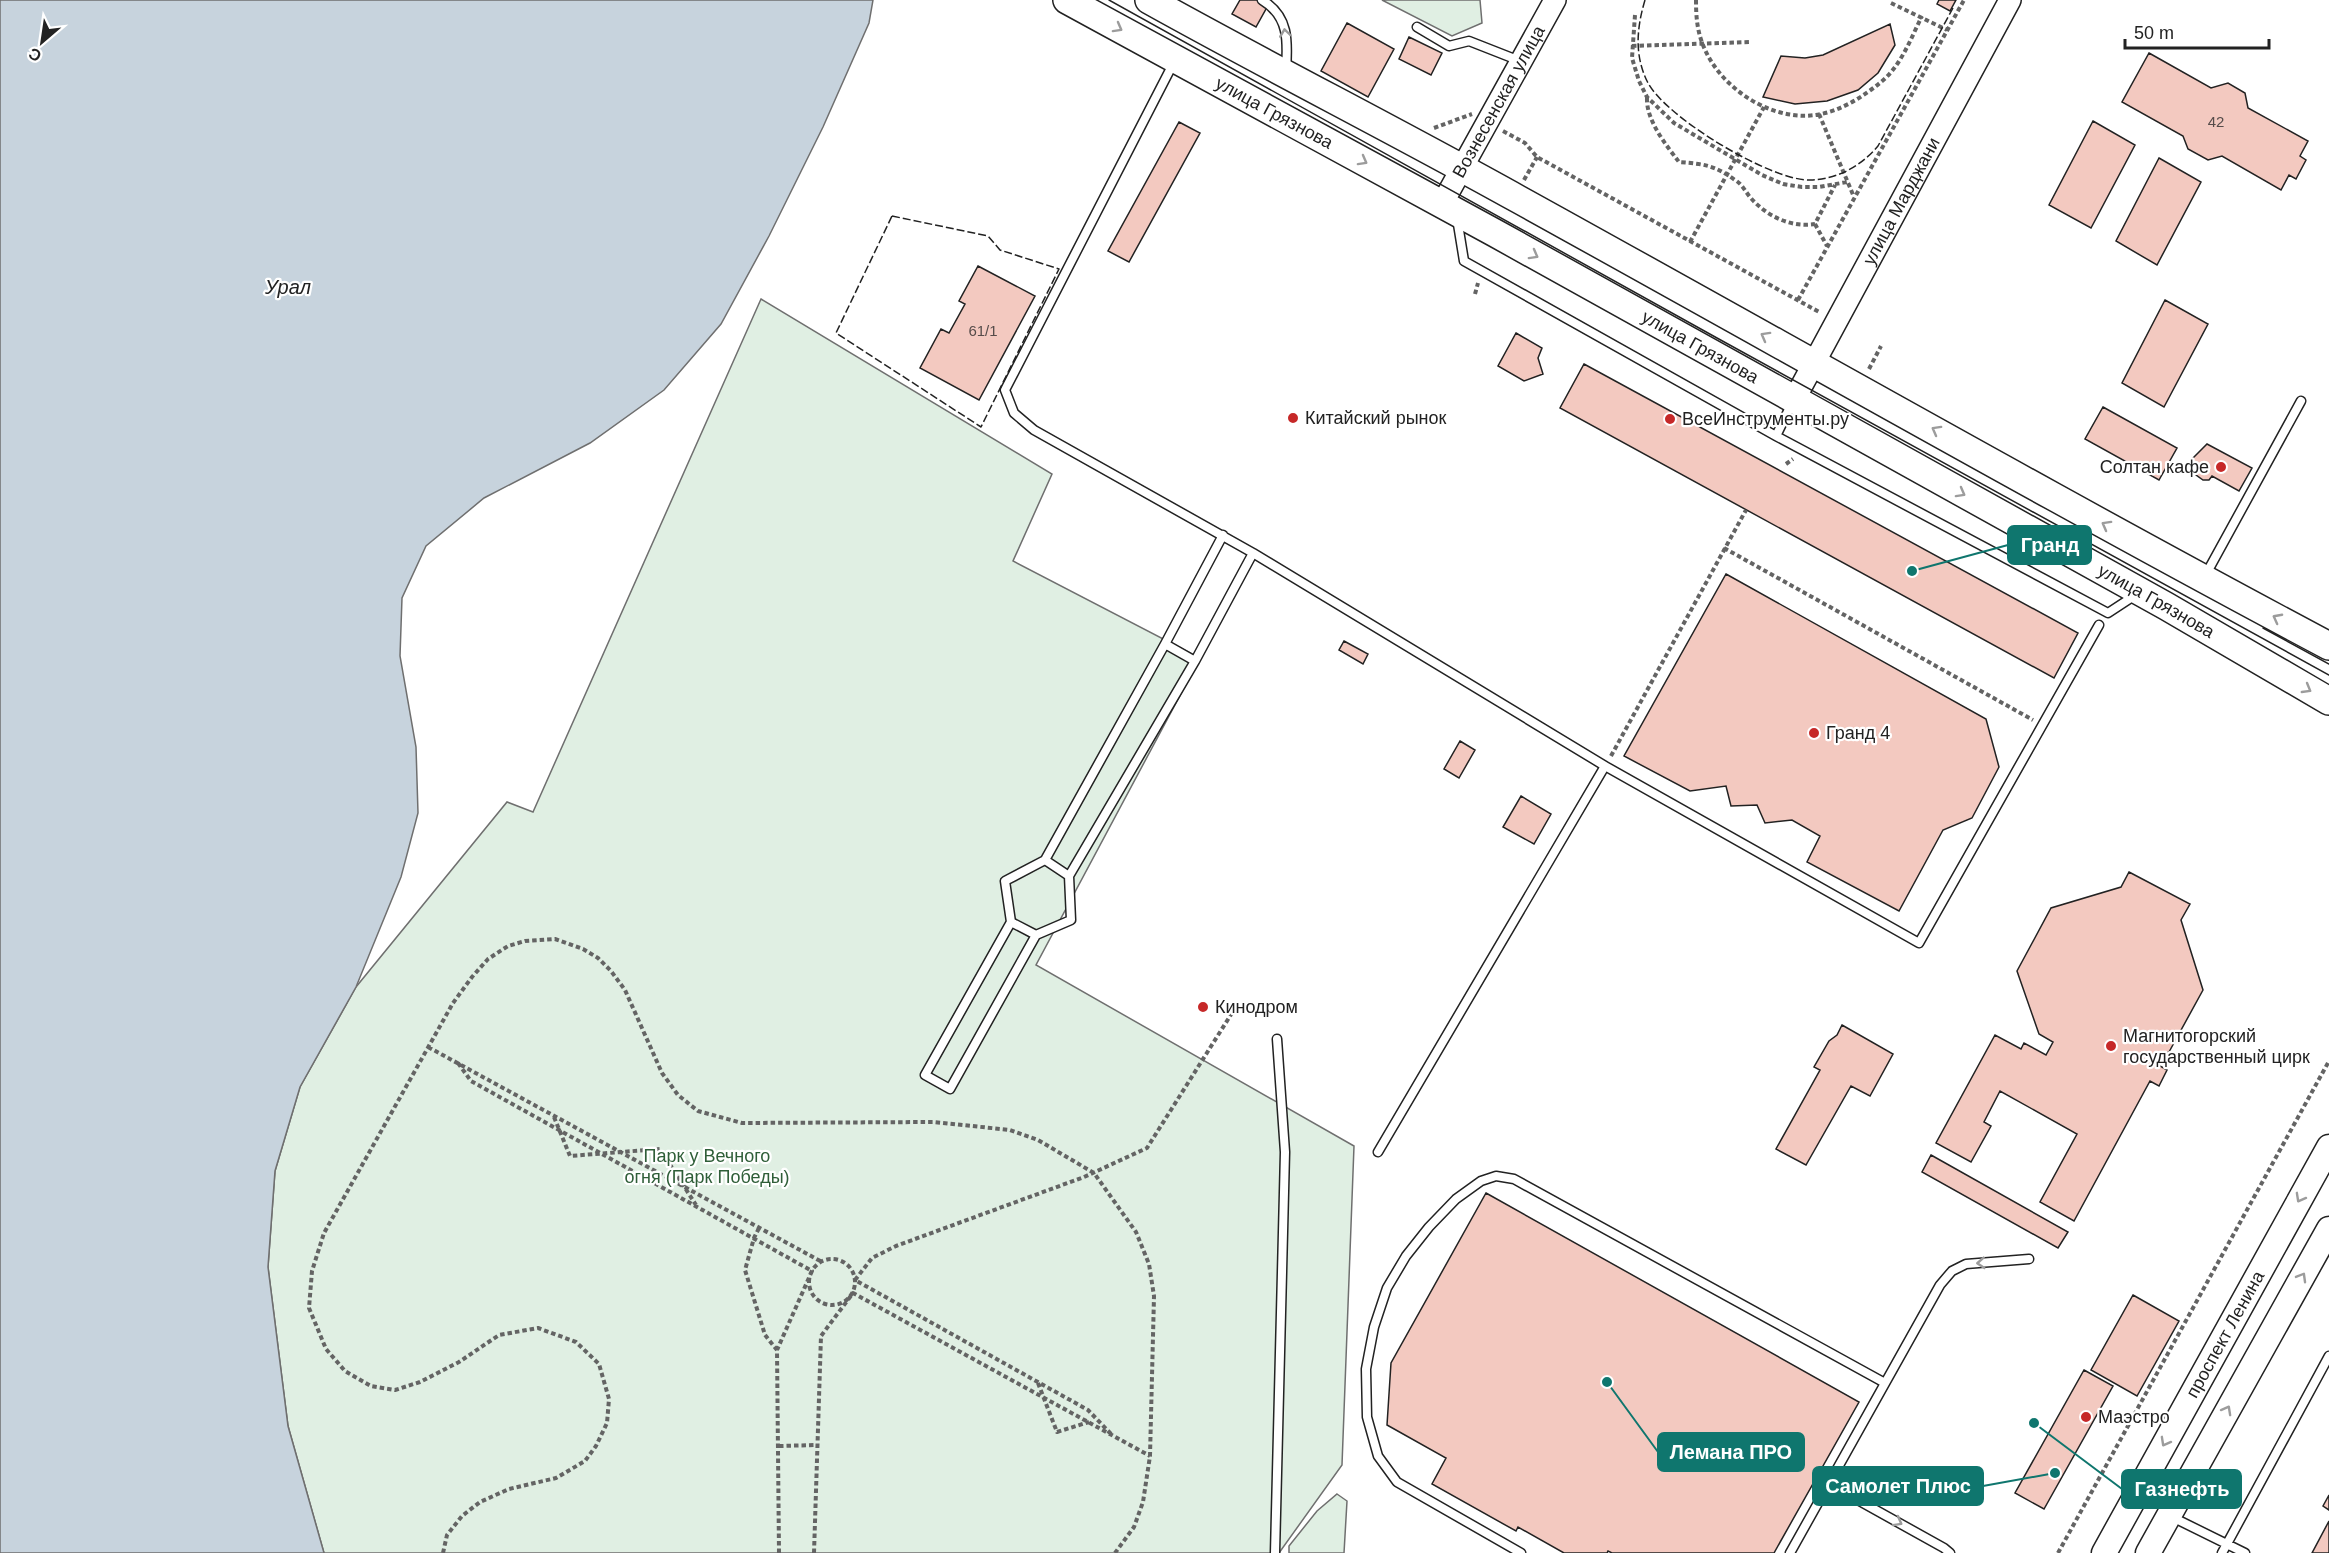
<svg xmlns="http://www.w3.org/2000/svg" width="2329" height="1553" font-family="Arial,sans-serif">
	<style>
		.green { fill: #e0efe3; stroke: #6f6f6f; stroke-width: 1.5 }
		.water { fill: #c7d3dd; stroke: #6f6f6f; stroke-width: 1.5 }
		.building { fill: #f3c9c0; stroke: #222; stroke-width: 1.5 }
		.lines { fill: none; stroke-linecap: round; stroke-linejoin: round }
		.service-casing { stroke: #222; stroke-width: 11 }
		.tertiary-casing { stroke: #222; stroke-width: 24 }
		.secondary-casing { stroke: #222; stroke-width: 27 }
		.primary-casing { stroke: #222; stroke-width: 30 }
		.path { stroke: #646464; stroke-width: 4; stroke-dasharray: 4.5 3; stroke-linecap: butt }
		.service { stroke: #fff; stroke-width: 8 }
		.tertiary { stroke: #fff; stroke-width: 21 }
		.secondary { stroke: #fff; stroke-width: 24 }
		.primary { stroke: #fff; stroke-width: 27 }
		.tram { stroke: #222; stroke-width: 1.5 }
		.fence { stroke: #222; stroke-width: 1.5; stroke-dasharray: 8 3; stroke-linecap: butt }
		.oneway { stroke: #9c9c9c }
		.poi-dot { fill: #c62828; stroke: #fff; stroke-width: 2 }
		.labels { text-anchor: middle; stroke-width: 4.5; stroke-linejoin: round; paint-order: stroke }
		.number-label { font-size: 15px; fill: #564c4a }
		.street-label { font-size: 18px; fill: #222; stroke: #fff }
		.poi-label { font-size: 18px; fill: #222; stroke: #fff; text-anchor: start }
		.park-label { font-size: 18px; fill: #2f5e38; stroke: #fff }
		.water-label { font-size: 20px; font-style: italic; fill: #222; stroke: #fff }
		.leader { fill: none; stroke: #0f766e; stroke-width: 2 }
		.callout-dot { fill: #0f766e; stroke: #fff; stroke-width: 2 }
		.callout { fill: #0f766e; stroke: #0f766e; stroke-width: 2 }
		.callout-label { font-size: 20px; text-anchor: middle; font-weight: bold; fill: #fff }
	</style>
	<rect width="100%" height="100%" fill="#fff"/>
	<!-- green -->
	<path class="green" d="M1382 0H1480L1482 23 1452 36Z
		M761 299 1052 474 1013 561 1200 658 1036 965 1354 1146 1342 1465 1279 1553H324L288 1426 268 1267 275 1171 300 1087 356 987 507 802 533 812Z
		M1337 1494 1347 1501 1344 1553H1289V1546L1317 1511Z"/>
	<!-- water -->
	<path class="water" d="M0 0H873L869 23 823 127 769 236 721 324 664 390 590 443 484 498 426 546 402 598 400 656 416 747 418 813 401 877 356 987 300 1087 275 1171 268 1267 288 1426 324 1553H0Z"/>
	<!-- building -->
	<path class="building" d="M1240 0H1271L1256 27 1232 14Z
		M1939 0H1956L1950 11 1937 4Z
		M1347 23 1394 49 1368 97 1321 71Z
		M1890 24 1895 45 1878 73 1858 90 1827 101 1795 104 1763 97 1781 56 1805 58 1823 55Z
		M1409 37 1442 53 1431 75 1399 59Z
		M2149 53 2211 88 2228 83 2245 93 2248 108 2308 141 2300 156 2306 160 2296 179 2289 175 2281 190 2222 156 2208 160 2188 149 2183 136 2122 102Z
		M2093 121 2135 145 2091 228 2049 205Z
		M1179 122 1200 133 1129 262 1108 251Z
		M2159 158 2201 182 2157 265 2116 241Z
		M978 266 1035 296 979 400 920 368 941 329 949 333 965 304 959 301Z
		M2165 300 2208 324 2164 407 2122 383Z
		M1516 333 1542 348 1538 358 1543 374 1524 381 1498 366Z
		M1584 364 2078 633 2054 678 1560 408Z
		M2103 407 2177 448 2159 480 2085 439Z
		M2207 444 2252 468 2239 491 2212 476 2209 480H2203L2192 472V459Z
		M1726 574 1986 719 1999 767 1972 818 1943 830 1899 911 1807 862 1820 836 1792 820 1765 823 1757 805 1731 806 1726 786 1690 791 1624 756Z
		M1344 641 1368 654 1363 664 1339 650Z
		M1460 741 1475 750 1459 778 1444 769Z
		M1521 796 1551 814 1534 844 1503 827Z
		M2129 872 2190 904 2181 920 2203 990 2169 1052 2158 1056 2155 1063 2167 1070 2159 1086 2150 1081 2074 1221 2040 1202 2077 1134 2000 1091 1984 1122 1991 1126 1971 1162 1936 1143 1995 1035 2021 1049 2024 1043 2046 1055 2053 1042 2039 1034 2017 971 2051 908 2121 887Z
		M1842 1025 1893 1054 1870 1096 1851 1086 1806 1165 1776 1149 1820 1070 1814 1067 1829 1041 1837 1035Z
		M1931 1155 2068 1232 2058 1248 1922 1172Z
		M1486 1193 1859 1402 1774 1553H1612L1608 1551 1607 1553H1564L1518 1527 1516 1531 1432 1484 1446 1458 1387 1425 1391 1363Z
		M2133 1295 2179 1321 2137 1396 2091 1370Z
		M2084 1370 2113 1386 2044 1509 2015 1493Z
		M2329 1495V1510L2323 1506Z
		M2329 1521V1553H2312Z"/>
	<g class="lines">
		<defs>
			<path id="service" d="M1262 0C1289 16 1288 41 1286 70
				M1417 27 1449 46 1469 41 1520 61
				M1174 62 1005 390 1014 413 1034 430 1253 553 1605 766
				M1457 218 1464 261 1776 436 2108 613 2137 594
				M1776 436 1792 403
				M1223 535 1165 644 1045 860 1005 881 1011 922 925 1075 950 1089 1036 935 1071 920 1069 876 1195 661 1253 553
				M2205 576 2301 401
				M1165 644 1195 661
				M1045 860 1069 876
				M1011 922 1036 935
				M1378 1152 1605 766 1919 943 2099 625
				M1829 1484 1944 1548 1950 1553
				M2170 1516 2245 1553
				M1275 1553 1285 1152 1277 1039
				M1521 1553 1397 1482 1378 1456 1367 1417 1366 1369 1374 1327 1387 1288 1406 1256 1429 1227 1456 1199 1481 1181 1496 1176 1514 1179 1885 1383
				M1790 1553 1940 1285 1952 1271 1966 1264 2029 1259
				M2222 1553 2329 1356"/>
			<g id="tertiary">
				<path id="s1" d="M1442 204 1555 0"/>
				<path id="s2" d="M1794 400 2010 0"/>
			</g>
			<g id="secondary">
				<path id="s3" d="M2104 1553 2329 1147"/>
				<path d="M2148 1553 2329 1229"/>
			</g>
			<g id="primary">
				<path id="s4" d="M1067 0 1495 233 2166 606 2329 701"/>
				<path d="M1149 0C1271 68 1396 131 1518 199 1788 348 2056 501 2329 646"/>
			</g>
		</defs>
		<!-- service casing -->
		<use href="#service" class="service-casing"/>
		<!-- tertiary casing -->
		<use href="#tertiary" class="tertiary-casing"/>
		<!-- secondary casing -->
		<use href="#secondary" class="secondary-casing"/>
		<!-- primary casing -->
		<use href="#primary" class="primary-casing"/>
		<!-- path -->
		<path class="path" d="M1696 0C1696 16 1697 30 1703 45 1720 89 1774 124 1821 114 1842 110 1864 96 1881 82 1901 66 1911 38 1922 16
			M1891 3 1947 30
			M1635 15 1632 58 1639 81 1647 97 1674 123 1762 175 1783 184 1802 187H1819L1847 182
			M1632 46 1750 42
			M1647 98C1646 120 1666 145 1679 162 1704 164 1714 165 1735 180 1742 184 1745 191 1750 197 1766 216 1791 228 1815 224L1835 185
			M1819 114 1854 197
			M1434 128 1472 114
			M1503 131 1525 143 1537 157 1821 313
			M1524 180 1537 157
			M1815 224 1827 246
			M1690 242 1764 107
			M1475 294 1478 283
			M1798 300 1964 0
			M1869 369 1881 346
			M1786 464 1793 459
			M1724 548 2033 720
			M1611 756 1746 510
			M428 1047 822 1262
			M458 1063 471 1081 812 1271 777 1350 779 1553
			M554 1117 570 1156 660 1149 696 1205
			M759 1228 754 1238 745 1270 765 1335 777 1350
			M809 1282a23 23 0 1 1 46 0a23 23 0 1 1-46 0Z
			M1038 1383 1057 1432 1089 1422
			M1111 1434 1088 1410 855 1280 872 1258 896 1246 1084 1177 1147 1148 1232 1013
			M779 1446 816 1445
			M443 1553 447 1535 462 1516 480 1502 509 1489 556 1478 585 1461 596 1446 607 1423 609 1399 599 1364 576 1342 538 1328 499 1335 459 1362 420 1382 395 1390 371 1386 345 1371 326 1349 309 1308 312 1271 324 1233 453 1003 472 977 488 959 508 946 525 941 555 939 583 949 598 958 611 971 625 990 662 1073 678 1095 698 1111 742 1123 934 1122 1010 1130 1038 1140 1094 1173 1136 1232 1149 1264 1154 1296 1150 1456 1143 1502 1134 1527 1115 1553
			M814 1553 821 1336 853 1293 1150 1456
			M2058 1553 2329 1061"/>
		<!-- service -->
		<use href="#service" class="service"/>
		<!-- tertiary -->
		<use href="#tertiary" class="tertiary"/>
		<!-- secondary -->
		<use href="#secondary" class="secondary"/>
		<!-- primary -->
		<use href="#primary" class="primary"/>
		<!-- tram -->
		<path class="tram" d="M1109 0 1717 338 2329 675
			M2263 628 2329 664"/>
		<!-- fence -->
		<path class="fence" d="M1645 0C1637 27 1634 54 1647 81 1663 116 1772 182 1811 180 1838 179 1861 166 1878 146L1953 8
			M892 216 988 236 1000 250 1059 269 981 427 836 333Z"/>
	</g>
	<!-- one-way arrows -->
	<defs><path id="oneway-chevron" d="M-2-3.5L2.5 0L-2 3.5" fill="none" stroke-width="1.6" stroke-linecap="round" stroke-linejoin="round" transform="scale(1.5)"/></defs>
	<g class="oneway">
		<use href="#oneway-chevron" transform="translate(1118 28) rotate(29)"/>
		<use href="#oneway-chevron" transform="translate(1285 33) rotate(-98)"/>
		<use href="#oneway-chevron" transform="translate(1363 161) rotate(29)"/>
		<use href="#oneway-chevron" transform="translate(1534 255) rotate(29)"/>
		<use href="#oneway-chevron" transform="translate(1765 336) rotate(-151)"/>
		<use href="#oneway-chevron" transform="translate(1936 430) rotate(-151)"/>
		<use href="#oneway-chevron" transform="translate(1961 493) rotate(29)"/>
		<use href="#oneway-chevron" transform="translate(2106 525) rotate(-151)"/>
		<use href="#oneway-chevron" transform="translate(2277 618) rotate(-152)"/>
		<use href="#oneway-chevron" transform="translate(2307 689) rotate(30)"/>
		<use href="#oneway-chevron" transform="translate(2300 1198) rotate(119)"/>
		<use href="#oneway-chevron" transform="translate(1981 1263) rotate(176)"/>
		<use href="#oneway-chevron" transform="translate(2302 1277) rotate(-60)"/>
		<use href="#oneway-chevron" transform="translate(2227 1410) rotate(-61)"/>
		<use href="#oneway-chevron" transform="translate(2165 1442) rotate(119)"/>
		<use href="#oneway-chevron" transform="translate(1898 1522) rotate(29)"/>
	</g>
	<!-- markers -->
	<g class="poi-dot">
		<circle cx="1293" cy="418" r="6"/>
		<circle cx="1670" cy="419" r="6"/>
		<circle cx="2221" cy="467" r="6"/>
		<circle cx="1814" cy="733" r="6"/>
		<circle cx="1203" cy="1007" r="6"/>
		<circle cx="2111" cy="1046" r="6"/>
		<circle cx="2086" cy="1417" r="6"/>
	</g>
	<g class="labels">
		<!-- number labels -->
		<g class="number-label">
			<text x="2216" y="127">42</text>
			<text x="983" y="336">61/1</text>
		</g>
		<!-- street labels -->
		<g class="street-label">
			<text dy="6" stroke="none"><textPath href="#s1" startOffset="117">Вознесенская улица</textPath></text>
			<text dy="6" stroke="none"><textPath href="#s4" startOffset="236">улица Грязнова</textPath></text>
			<text dy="6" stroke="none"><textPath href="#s2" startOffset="226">улица Марджани</textPath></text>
			<text dy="6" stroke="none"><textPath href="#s4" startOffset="722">улица Грязнова</textPath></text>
			<text dy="6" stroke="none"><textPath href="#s4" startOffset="1244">улица Грязнова</textPath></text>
			<text dy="6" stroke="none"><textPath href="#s3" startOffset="250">проспект Ленина</textPath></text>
		</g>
		<!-- poi labels -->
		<g class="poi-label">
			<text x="1305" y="424">Китайский рынок</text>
			<text x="1682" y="425">ВсеИнструменты.ру</text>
			<text x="2209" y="473" text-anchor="end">Солтан кафе</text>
			<text x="1826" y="739">Гранд 4</text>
			<text x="1215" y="1013">Кинодром</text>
			<text x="2123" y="1042">Магнитогорский<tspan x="2123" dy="21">государственный цирк</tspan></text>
			<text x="2098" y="1423">Маэстро</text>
		</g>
		<!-- park labels -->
		<g class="park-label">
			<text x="707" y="1162">Парк у Вечного<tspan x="707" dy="21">огня (Парк Победы)</tspan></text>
		</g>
		<!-- water labels -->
		<g class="water-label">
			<text x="288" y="294">Урал</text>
		</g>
	</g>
	<!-- callouts -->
	<path class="leader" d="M1912 571L2008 545M1607 1382L1658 1452M2055 1473L1983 1486M2034 1423L2122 1489"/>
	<g class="callout-dot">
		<circle cx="1912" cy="571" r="6"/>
		<circle cx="1607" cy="1382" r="6"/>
		<circle cx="2055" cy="1473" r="6"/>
		<circle cx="2034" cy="1423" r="6"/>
	</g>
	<g class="callout">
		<rect x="2008" y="526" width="83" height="38" rx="6"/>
		<rect x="1658" y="1433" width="146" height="38" rx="6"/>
		<rect x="1813" y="1467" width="170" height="38" rx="6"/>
		<rect x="2122" y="1470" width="119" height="38" rx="6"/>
	</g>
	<g class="callout-label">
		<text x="2050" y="552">Гранд</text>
		<text x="1731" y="1459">Лемана ПРО</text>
		<text x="1898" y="1493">Самолет Плюс</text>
		<text x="2182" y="1496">Газнефть</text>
	</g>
	<!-- north arrow -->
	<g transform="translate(42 42) rotate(209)" stroke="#ffffff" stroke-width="4.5" paint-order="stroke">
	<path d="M0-4.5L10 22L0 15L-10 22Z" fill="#222222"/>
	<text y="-9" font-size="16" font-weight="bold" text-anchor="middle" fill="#222222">С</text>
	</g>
	<!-- scale -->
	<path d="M2125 39v9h144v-9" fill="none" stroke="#222222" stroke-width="3"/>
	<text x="2134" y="39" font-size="18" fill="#222222" stroke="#ffffff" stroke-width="4.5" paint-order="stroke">50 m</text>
</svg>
